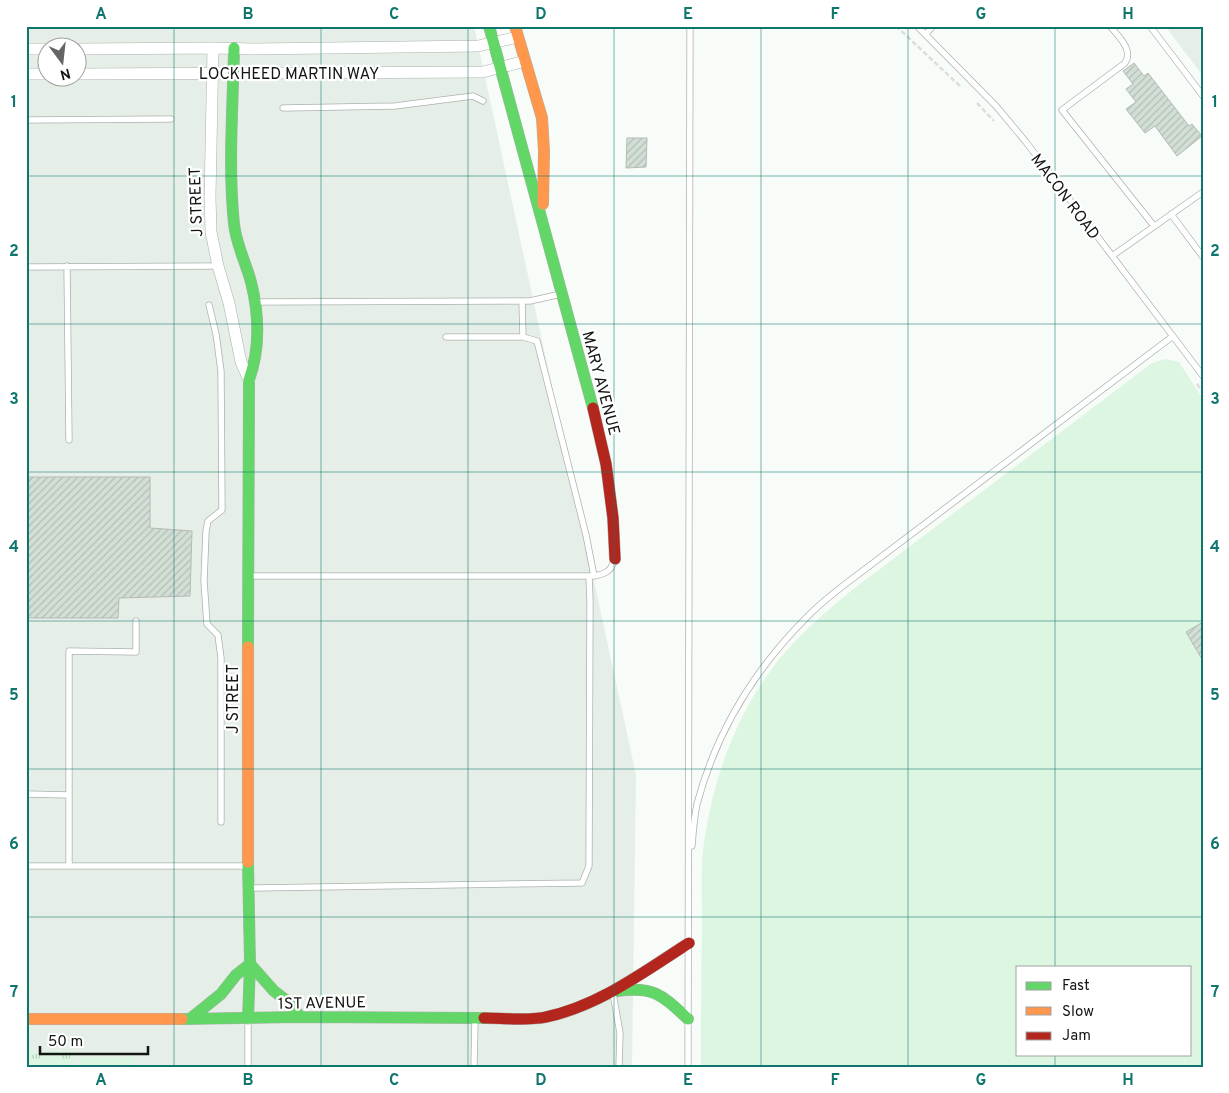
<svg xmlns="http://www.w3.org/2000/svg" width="1229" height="1093" font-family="Overpass,sans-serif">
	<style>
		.built { fill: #e5efe7; fill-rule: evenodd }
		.grass { fill: #dcf6e2; fill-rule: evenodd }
		.park { fill: url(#park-tufts) }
		.building { fill: url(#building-hatch); stroke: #b6b9b7 }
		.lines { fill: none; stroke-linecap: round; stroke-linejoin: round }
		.lane-casing { stroke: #aeb1ae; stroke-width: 7 }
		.street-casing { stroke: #aeb1ae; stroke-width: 12 }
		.fast-casing { stroke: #aeb1ae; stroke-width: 12 }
		.slow-casing { stroke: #aeb1ae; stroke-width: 12 }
		.jam-casing { stroke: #aeb1ae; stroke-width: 12 }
		.path { stroke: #dcdddc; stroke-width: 2.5; stroke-dasharray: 5 2.5; stroke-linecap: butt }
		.lane { stroke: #fefffe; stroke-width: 5.5 }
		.street { stroke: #fefffe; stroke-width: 11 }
		.fast { stroke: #63d668; stroke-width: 11 }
		.slow { stroke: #ff974d; stroke-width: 11 }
		.jam { stroke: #b3261e; stroke-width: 11 }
		.grid { fill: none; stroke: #0f766e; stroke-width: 1; stroke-opacity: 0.55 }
		.labels { text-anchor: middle; stroke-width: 4.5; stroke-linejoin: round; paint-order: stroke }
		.street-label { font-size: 16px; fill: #131513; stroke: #fff }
		.neatline { fill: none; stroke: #0f766e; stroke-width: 2 }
		.grid-label { font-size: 16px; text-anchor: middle; font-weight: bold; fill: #0f766e }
	</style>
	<defs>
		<pattern id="park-tufts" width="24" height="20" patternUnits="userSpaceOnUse" patternTransform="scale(1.25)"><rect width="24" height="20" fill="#dcf6e2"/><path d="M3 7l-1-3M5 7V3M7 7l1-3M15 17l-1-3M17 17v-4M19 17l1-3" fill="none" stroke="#bcd2c1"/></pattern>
		<pattern id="building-hatch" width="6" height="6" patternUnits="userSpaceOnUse" patternTransform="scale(1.25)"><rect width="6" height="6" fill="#d2dfd5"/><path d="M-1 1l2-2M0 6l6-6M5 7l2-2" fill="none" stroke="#b3beb6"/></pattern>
	</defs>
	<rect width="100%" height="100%" fill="#f7fcf8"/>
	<!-- built -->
	<path class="built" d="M26 26H474L636 775 632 1067H26ZM48 48H78V78H48Z
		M1165 26H1203V76Z"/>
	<!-- grass -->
	<path class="grass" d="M1165 359 1179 362 1203 399V1067H701C701 1019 701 971 702 923 702 894 700 864 705 836 715 772 739 708 781 657 802 632 827 611 852 590L1152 363ZM1018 967H1190V1054H1018Z
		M79 1057H134V1067H79Z"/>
	<!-- park -->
	<path class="park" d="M26 1051H73V1067H26Z"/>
	<!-- building -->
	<path class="building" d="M1134 63 1144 76 1148 73 1189 126 1192 124 1202 136 1177 156 1155 126 1145 133 1126 109 1136 102 1126 89 1133 84 1123 71Z
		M627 138H647L646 167 626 168Z
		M26 477H150V528L192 531 190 596 119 598 118 618H26Z
		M1203 622V661L1186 632Z"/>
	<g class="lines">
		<defs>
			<path id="lane" d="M917 26 996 106 1026 142 1203 376
				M1110 26C1118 36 1134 50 1125 63L1062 110 1154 226
				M1150 26 1203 96
				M926 34 933 26
				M283 108 395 106 473 96 483 101
				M26 120 171 119
				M1171 214 1203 257
				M1112 256 1203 192
				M67 266 69 440
				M26 267 218 266
				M522 301 523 337
				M256 302 530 301 561 294
				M209 305 216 334 221 371 222 510 208 521 206 531 204 581 207 624 218 635 221 658V822
				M446 337H523L537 341 586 535 594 576
				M251 576H594C604 574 611 572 614 561
				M26 794 69 795
				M692 846C693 832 694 818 697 804 717 729 755 668 810 614 822 602 835 592 848 582L1173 336
				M26 866H247
				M69 866V651L136 652V621
				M250 888 582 883 589 866 590 601 589 576
				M613 993 620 1033 619 1067
				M248 1021V1067
				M474 1067 475 1020
				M688 1067 690 26"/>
			<path id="street" d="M213 48 210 197 211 232 218 266 229 303 241 362 249 380
				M26 49H48
				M78 49 213 48 254 49 478 46 518 37
				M26 74H48
				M78 74 483 72 525 61"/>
			<path id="fast" d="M489 26 593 408
				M234 48C233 106 228 166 234 224 236 244 246 263 251 282 259 314 260 349 249 380L248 647
				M617 991C654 986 662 995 688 1019
				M182 1019 300 1017 484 1018
				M190 1019 221 994 236 975 250 964 274 991 291 1004 300 1017
				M248 1019 250 964 248 862"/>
			<path id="slow" d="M515 26 542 118 544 151 543 204
				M248 862V647
				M26 1019H182"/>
			<path id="jam" d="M593 408 606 464 613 518 615 559
				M484 1018C502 1018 530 1021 546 1017 599 1006 645 971 689 943"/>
		</defs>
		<!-- lane casing -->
		<use href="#lane" class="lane-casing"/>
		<!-- street casing -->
		<use href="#street" class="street-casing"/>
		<!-- fast casing -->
		<use href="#fast" class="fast-casing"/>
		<!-- slow casing -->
		<use href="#slow" class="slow-casing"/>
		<!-- jam casing -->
		<use href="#jam" class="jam-casing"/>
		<!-- path -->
		<path class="path" d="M896 26 961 87
			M977 103 994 121
			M1197 384 1203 392"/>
		<!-- lane -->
		<use href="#lane" class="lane"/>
		<!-- street -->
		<use href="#street" class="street"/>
		<!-- fast -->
		<use href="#fast" class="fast"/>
		<!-- slow -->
		<use href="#slow" class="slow"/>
		<!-- jam -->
		<use href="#jam" class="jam"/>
	</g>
	<!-- grid -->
	<path class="grid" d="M174 26V1067M321 26V1067M468 26V1067M614 26V1067M761 26V1067M908 26V1067M1055 26V967M26 176H1203M26 324H1203M26 472H1203M26 621H1203M26 769H1203M26 917H1203M1055 1054V1067"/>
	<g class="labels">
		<!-- street labels -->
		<g class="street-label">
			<text x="289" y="79">LOCKHEED MARTIN WAY</text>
			<text transform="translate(1066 196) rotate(53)" y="6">MACON ROAD</text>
			<text transform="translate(195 202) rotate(-92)" y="6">J STREET</text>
			<text transform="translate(602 383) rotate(75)" y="6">MARY AVENUE</text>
			<text transform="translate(232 699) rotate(-90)" y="6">J STREET</text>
			<text transform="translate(322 1002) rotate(-1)" y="6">1ST AVENUE</text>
		</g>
	</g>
	<!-- border -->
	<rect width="1229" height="1093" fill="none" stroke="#ffffff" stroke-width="55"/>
	<!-- legend -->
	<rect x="1016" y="966" width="175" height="90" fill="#ffffff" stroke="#a1a1a1"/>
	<rect x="1026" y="982" width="25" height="8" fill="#63d668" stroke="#a1a1a1"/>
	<text x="1062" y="990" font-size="15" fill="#131513">Fast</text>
	<rect x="1026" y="1007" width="25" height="8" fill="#ff974d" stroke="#a1a1a1"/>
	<text x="1062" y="1016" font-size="15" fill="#131513">Slow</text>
	<rect x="1026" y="1032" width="25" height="8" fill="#b3261e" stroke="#a1a1a1"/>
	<text x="1062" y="1040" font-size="15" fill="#131513">Jam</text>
	<!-- north arrow -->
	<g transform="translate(62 62) rotate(165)"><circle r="24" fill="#ffffff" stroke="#a1a1a1"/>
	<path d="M0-4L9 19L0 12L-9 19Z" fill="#636663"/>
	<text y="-8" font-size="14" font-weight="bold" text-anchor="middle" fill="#131513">N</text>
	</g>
	<!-- scale -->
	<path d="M40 1046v8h108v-8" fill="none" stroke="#131513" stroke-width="2.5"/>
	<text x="48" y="1046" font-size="15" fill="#131513" stroke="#ffffff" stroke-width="4" paint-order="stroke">50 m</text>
	<rect x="28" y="28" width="1174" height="1038" class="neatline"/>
	<g class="grid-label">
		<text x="101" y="19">A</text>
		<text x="248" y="19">B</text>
		<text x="394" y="19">C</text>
		<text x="541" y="19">D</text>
		<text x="688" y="19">E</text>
		<text x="835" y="19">F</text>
		<text x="981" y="19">G</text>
		<text x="1128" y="19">H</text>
		<text x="14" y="107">1</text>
		<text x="1215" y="107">1</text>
		<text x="14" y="256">2</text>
		<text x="1215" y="256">2</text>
		<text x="14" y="404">3</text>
		<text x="1215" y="404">3</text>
		<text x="14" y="552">4</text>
		<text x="1215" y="552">4</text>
		<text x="14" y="700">5</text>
		<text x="1215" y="700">5</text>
		<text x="14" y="849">6</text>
		<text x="1215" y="849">6</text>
		<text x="14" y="997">7</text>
		<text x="1215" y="997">7</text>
		<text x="101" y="1085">A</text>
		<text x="248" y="1085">B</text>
		<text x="394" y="1085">C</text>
		<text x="541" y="1085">D</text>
		<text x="688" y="1085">E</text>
		<text x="835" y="1085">F</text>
		<text x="981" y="1085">G</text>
		<text x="1128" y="1085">H</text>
	</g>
</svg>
